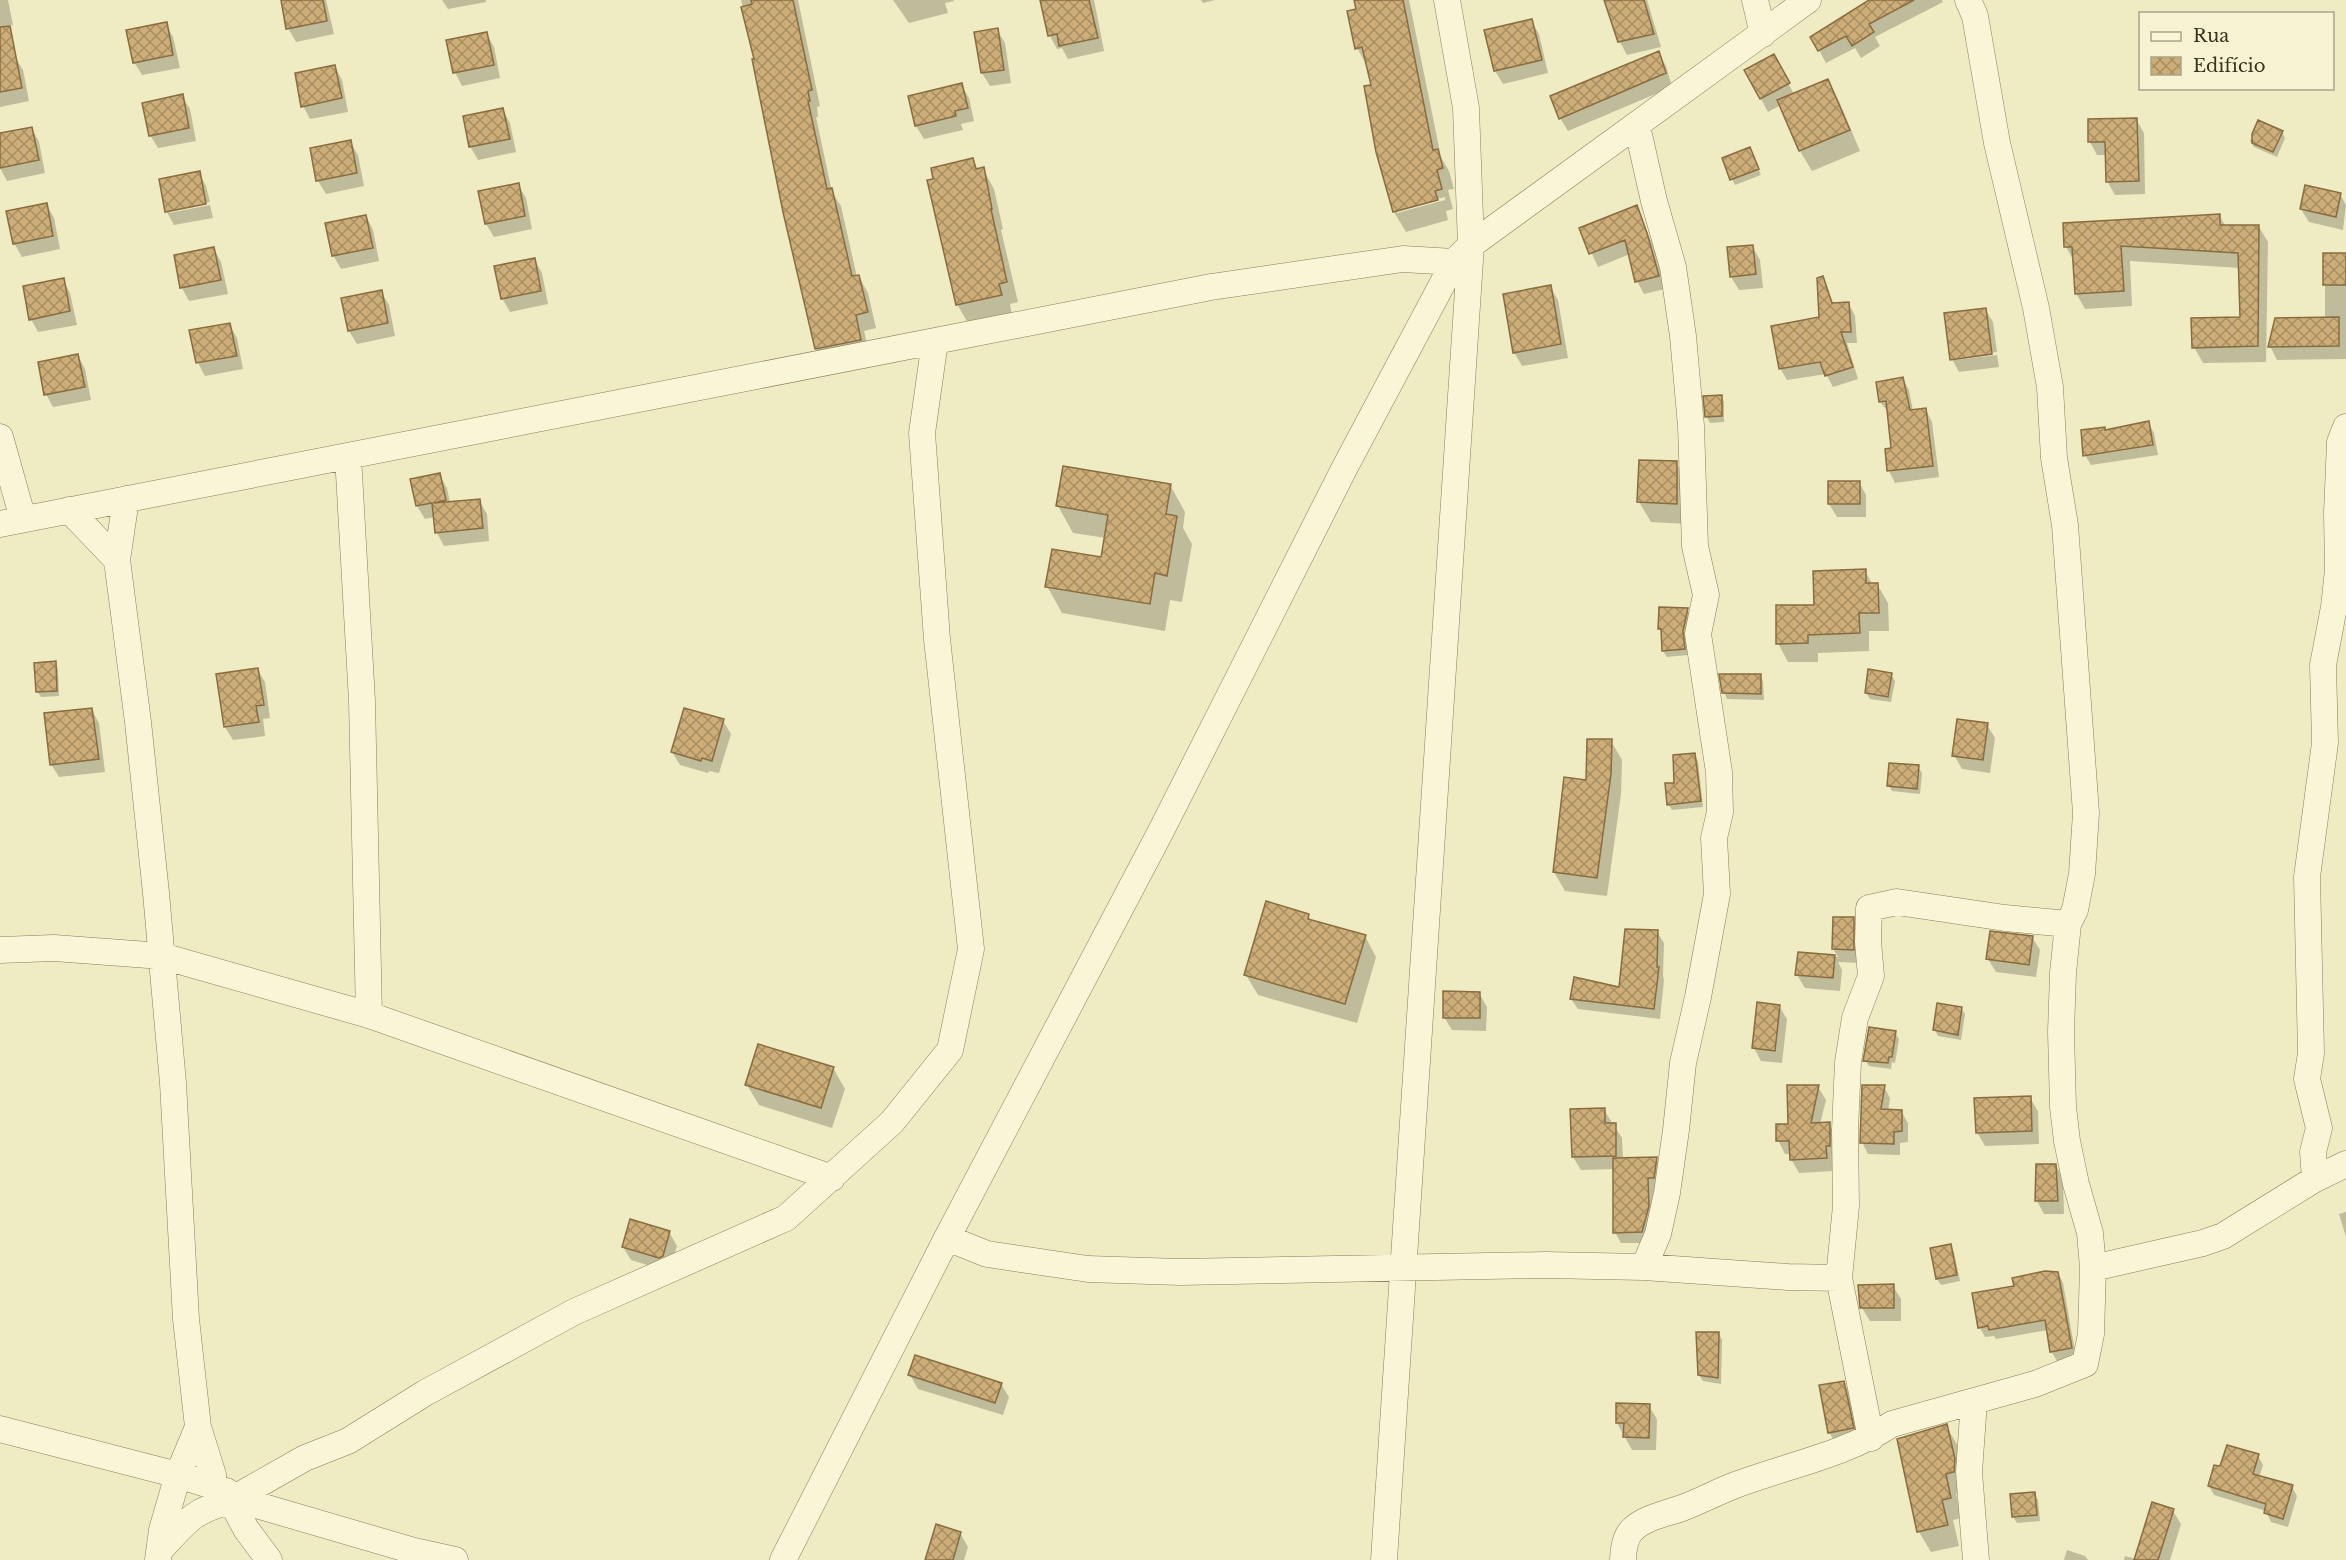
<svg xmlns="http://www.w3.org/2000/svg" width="2346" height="1560" font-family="'Libre Baskerville',serif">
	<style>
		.shadow { fill: #0003; fill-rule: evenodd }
		.building { fill: url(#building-cross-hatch); stroke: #896c3f; stroke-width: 1.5 }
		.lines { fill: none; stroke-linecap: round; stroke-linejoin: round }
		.minor-casing { stroke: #897d5a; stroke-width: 27 }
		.minor { stroke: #f9f6d7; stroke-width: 26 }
	</style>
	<defs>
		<pattern id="building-cross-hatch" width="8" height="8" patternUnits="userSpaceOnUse" patternTransform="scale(1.5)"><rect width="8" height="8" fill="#cdae78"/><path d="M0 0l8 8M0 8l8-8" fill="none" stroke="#a78e62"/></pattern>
	</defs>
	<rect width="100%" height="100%" fill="#efebc3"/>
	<!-- shadow -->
	<path class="shadow" d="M0 0H8L13 25 0 28Z
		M282 0H326L334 34 296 42 288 28Z
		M442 0H486V2L448 9Z
		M741 0H798L820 106 817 107 818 117H816L832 192 841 206 857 277H859L868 293 876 328 864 331 870 356 826 365 816 349 756 60Z
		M893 0H953L954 1 945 3 948 13 909 23Z
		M1042 0H1094L1104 51 1068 59 1062 48 1057 49 1050 36Z
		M1201 0H1215L1203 3Z
		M1355 0H1409L1441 157 1449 171 1454 189 1448 190 1453 209 1446 211 1448 220 1406 232 1394 212 1373 86 1369 69 1357 48 1358 10ZM1445 197V200L1397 213V209Z
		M1605 0H1647L1661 47 1627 55 1620 42Z
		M1872 0H1942L1943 2 1875 37 1880 46 1861 58 1855 48 1826 63 1812 37Z
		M1531 21 1539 34 1548 73 1503 84 1495 71Z
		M166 24 173 37 180 68 142 75 134 62Z
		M997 30 1005 43 1011 83 990 86 982 73 976 33Z
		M486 33 494 47 500 78 462 86 455 72Z
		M1659 53 1666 66 1672 87 1568 131 1560 118Z
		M1773 56 1794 94 1828 81 1839 101 1860 151 1812 171 1800 151 1781 105 1768 112 1761 99Z
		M15 57 23 70 29 101 0 107V60Z
		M335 67 342 80 348 112 310 119 303 106Z
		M961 85 969 98 974 121 961 124 963 130 924 139 916 126 909 97Z
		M182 96 190 109 196 141 158 148 150 135Z
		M503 110 510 123 516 152 478 160 470 146Z
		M2136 119 2144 133 2145 194 2115 195 2107 181V155H2097L2090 142Z
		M2259 122 2282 132 2285 138 2277 157 2254 147 2250 141Z
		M32 129 39 142 45 173 7 181 0 168V135Z
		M350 142 358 155 364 186 326 194 318 181 312 149Z
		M1753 155 1761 175 1735 185 1732 179Z
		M973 160 978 170 983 169 994 189 1003 229 1001 230 1018 302 1010 304 1012 315 969 325 957 304 935 180Z
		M199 173 206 186 210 202 169 210V213L210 205 213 218 174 225 167 212 161 180Z
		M518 185 526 198 532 229 494 237 486 224Z
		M2340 194 2346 205 2343 230 2309 222 2301 209Z
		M46 204 54 218 60 249 22 257 14 243Z
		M1636 207 1654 247 1665 289 1644 294 1637 281 1630 254 1598 267 1581 229Z
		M2219 215 2226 227H2259L2268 242 2266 362 2203 363 2194 347 2241 318 2240 268 2130 261 2132 306 2085 309 2076 293 2074 261 2066 247Z
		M366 216 373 230 379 261 341 269 333 255Z
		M1752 246 1760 260 1763 288 1739 290 1731 277 1729 249Z
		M214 249 221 262 228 294 189 301 182 288Z
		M2325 255H2346V359L2277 360 2270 346 2325 319Z
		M534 259 542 273 548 304 510 312 502 298Z
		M1822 278 1834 305 1849 304 1855 316 1857 343H1847L1858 379 1833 387 1826 374 1787 380 1780 368 1820 319Z
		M63 280 70 293 77 325 38 332 31 319Z
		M1550 287 1558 300 1568 358 1522 366 1514 352Z
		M381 292 389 305 395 336 357 344 349 331Z
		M1985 309 1993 322 1997 352 1955 357V360L1997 355 1999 367 1959 372 1952 359Z
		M229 324 237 338 243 369 205 376 198 363 191 332Z
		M78 356 85 369 91 400 53 407 46 394Z
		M1902 378 1909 390 1913 411 1926 410 1932 422 1939 477 1895 483 1889 471 1893 449 1889 413 1880 402Z
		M1721 396 1724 402V422L1710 423 1707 417Z
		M2148 423 2154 433 2158 455 2091 465 2085 455 2106 431Z
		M1676 463 1688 483V524L1651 522 1639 502Z
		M439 475 447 488 450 503 479 500 487 514 489 541 444 546 437 533 435 517 425 519 417 506 412 480Z
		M1859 482 1866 495V517H1837L1829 504Z
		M1170 485 1185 512 1183 528 1192 544 1182 602 1170 600 1165 631 1062 613 1047 586 1102 559 1106 538 1073 533 1058 506Z
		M1865 571 1873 585 1877 584 1888 603 1889 631H1869V651L1818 653V662H1788L1778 643 1816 606Z
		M1687 610 1691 616 1686 639 1688 655 1667 657 1663 651 1662 633 1660 629Z
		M55 663 58 669 59 696 41 697 37 691Z
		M257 669 265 682 270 718 263 719 265 736 233 740 225 727Z
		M1891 674 1895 681 1891 702 1870 699 1866 693Z
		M1760 675 1763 682 1764 700 1727 699 1724 692Z
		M91 709 99 723 105 772 59 777 51 764Z
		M723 721 731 734 719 773 709 771 708 773 680 765 672 752Z
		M1987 725 1995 738 1990 773 1962 769 1954 755Z
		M1611 741 1622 760 1621 794 1607 896 1565 891 1554 872 1587 781Z
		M1694 755 1698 761 1703 807 1672 810 1668 804 1676 784Z
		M1918 767 1922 773 1920 794 1892 791 1889 785Z
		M1308 916 1312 921 1365 936 1376 957 1357 1023 1258 995 1246 975Z
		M1853 919 1861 932 1860 963 1838 962 1842 970 1840 991 1805 988 1797 975 1799 953 1838 957 1833 949Z
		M1657 932 1664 943 1663 976 1664 980 1660 1019 1578 1009 1571 999 1620 989Z
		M2032 937 2040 950 2036 977 1996 972 1988 959Z
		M1479 993 1487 1007 1486 1031 1452 1030 1444 1017Z
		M1779 1006 1787 1019 1782 1063 1761 1061 1754 1048Z
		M1961 1008 1965 1014 1961 1040 1938 1036 1935 1030Z
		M1895 1033 1899 1039 1895 1063 1892 1062 1891 1069 1869 1066 1865 1060Z
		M833 1068 845 1089 832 1128 759 1105 747 1085Z
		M1818 1087 1826 1100 1820 1124H1829L1837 1137 1833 1171 1799 1173 1791 1159V1154H1785L1778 1140Z
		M1884 1087 1890 1098 1888 1111H1901L1908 1123V1142L1900 1143V1155L1868 1154 1862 1142Z
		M2030 1098 2038 1111 2039 1144 1985 1146 1977 1132Z
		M1604 1110 1622 1138 1623 1159 1656 1158 1662 1169 1660 1188H1654V1218L1648 1243H1621L1615 1232 1614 1169 1581 1170 1573 1157Z
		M2056 1165 2063 1179 2064 1214H2044L2037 1201Z
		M2346 1212V1237L2339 1214Z
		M669 1232 677 1246 670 1269 667 1271 631 1260 623 1247Z
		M1950 1246 1954 1252 1960 1281 1941 1285 1937 1279Z
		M2058 1273 2063 1283 2076 1357 2057 1361 2051 1351 2048 1330 1996 1339 1994 1336 1985 1337 1980 1328 2016 1288Z
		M1893 1286 1901 1299V1321H1870L1862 1308Z
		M1719 1334 1722 1340 1721 1384 1703 1381 1699 1375Z
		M910 1375 1001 1384 1009 1397 1003 1415 918 1389Z
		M1843 1382 1851 1396 1860 1441 1837 1446 1829 1432Z
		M1617 1405 1649 1406 1657 1419 1656 1450H1632L1617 1423Z
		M1946 1426 1958 1446 1966 1481 1965 1492 1956 1494 1961 1518 1953 1520 1959 1546 1931 1552 1919 1532 1898 1440Z
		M2258 1456 2263 1465 2259 1478 2292 1487 2297 1496 2288 1527 2271 1522 2266 1511 2214 1495 2209 1486Z
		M2034 1494 2038 1500 2040 1521 2017 1523 2013 1517Z
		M2173 1511 2181 1524 2170 1560H2124L2125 1556 2136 1559Z
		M960 1533 968 1547 964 1560H927Z
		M2067 1550 2085 1556 2088 1560H2064Z"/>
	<!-- building -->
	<path class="building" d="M281 0H323L327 21 286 29Z
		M751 0H793L812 90 808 91 810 101H808L827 189 832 188 852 276 859 275 868 312 856 315 861 340 815 349 783 212 752 59H754L741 7 752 4Z
		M1040 0H1089L1098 38 1059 46 1057 34 1048 36Z
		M1354 0H1403L1433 150 1438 149 1443 168 1437 170 1442 189 1435 191 1438 200 1393 212 1376 152 1364 86 1371 85 1362 47 1355 49 1347 11 1356 9Z
		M1604 0H1644L1654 34 1618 42Z
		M1869 0H1914L1869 24 1874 32 1852 46 1846 36 1818 51 1810 37Z
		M1532 19 1542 60 1494 71 1484 30Z
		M167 22 173 55 133 63 126 30Z
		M10 26 22 88 0 92V27Z
		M998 28 1004 70 981 73 974 32Z
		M487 32 494 65 453 73 446 40Z
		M1659 51 1666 73 1559 119 1550 96Z
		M1774 54 1790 83 1760 99 1744 70Z
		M335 65 342 98 301 107 295 73Z
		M1828 79 1850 130 1799 151 1777 100Z
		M962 83 968 108 955 111 956 116 915 126 908 96Z
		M183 94 189 128 149 136 142 103Z
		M503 108 510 139 469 147 463 116Z
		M2137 118 2139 181 2106 182 2105 142H2088V119Z
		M2258 120 2283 131 2273 152 2252 143V134Z
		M32 127 39 160 0 168V133Z
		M351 140 357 173 316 181 310 148Z
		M1750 147 1759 169 1730 180 1722 158Z
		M973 158 976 169 984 167 992 209H991L1007 282 999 284 1002 295 956 305 927 180 933 179 931 168Z
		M200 171 206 204 165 212 159 179Z
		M519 183 525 216 485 224 478 191Z
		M2305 185 2341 193 2336 217 2300 209Z
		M47 203 53 236 13 244 6 211Z
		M1637 205 1647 233 1659 276 1635 282 1625 240 1589 254 1579 228Z
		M2220 214V225H2259L2258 346 2192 348 2191 318 2240 317 2238 253 2121 246 2124 291 2075 294 2072 247H2064L2063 223Z
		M366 215 373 248 332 256 325 223Z
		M1753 245 1756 274 1730 277 1727 247Z
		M214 247 221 280 180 288 174 255Z
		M2323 253H2346V285H2323Z
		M535 258 541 291 501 299 494 266Z
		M1823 276 1832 303 1849 302 1851 332H1841L1853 367 1825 376 1820 362 1779 369 1771 326 1819 317 1817 278Z
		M64 278 70 311 29 320 23 286Z
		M1551 285 1561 344 1513 353 1503 294Z
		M382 290 388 323 348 331 341 298Z
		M1986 308 1992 354 1950 360 1944 313Z
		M2339 317V346L2268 347 2275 318Z
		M230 323 237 356 196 363 189 330Z
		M78 354 85 387 44 395 38 362Z
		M1903 377 1910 410 1926 408 1933 466 1887 471 1885 449 1891 448 1886 401 1879 402 1876 382Z
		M1722 395V416L1705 417 1703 396Z
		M2149 421 2153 445 2083 456 2081 430 2105 427V430Z
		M1639 460 1677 461V504L1637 502Z
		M1063 466 1171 484 1166 514 1177 516 1167 576 1155 573 1150 604 1045 587 1052 549 1101 557 1108 515 1056 506Z
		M440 473 446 500 434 503 480 499 483 528 435 533 432 503 416 506 410 479Z
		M1828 481H1860V504H1828Z
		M1866 569V583H1878L1879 613H1859L1860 633 1808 635V643L1776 644V605H1814L1813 571Z
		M1659 607 1688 608 1683 631 1685 649 1662 651 1661 629H1658Z
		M56 661 57 691 36 692 34 663Z
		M258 668 264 705 256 706 259 722 224 727 216 674Z
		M1868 669 1892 673 1888 697 1865 693Z
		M1719 674H1761V694L1722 693Z
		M92 708 99 759 50 765 44 713Z
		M684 708 724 719 712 761 702 758 701 761 671 752Z
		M1957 719 1988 723 1983 760 1952 756Z
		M1587 739H1612L1611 774 1597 878 1553 872 1564 777 1586 780Z
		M1695 753 1701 801 1667 805 1665 783H1674L1673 755Z
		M1889 763 1919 765 1917 789 1887 786Z
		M1266 901 1309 914 1308 919 1366 935 1345 1004 1244 975Z
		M1833 917H1854V950L1832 949Z
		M1625 929 1658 930 1657 967H1659L1654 1009 1570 999 1574 977 1619 987Z
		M1990 931 2033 936 2029 965 1986 959Z
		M1798 952 1835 955 1833 978 1795 975Z
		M1443 991 1480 992V1018H1443Z
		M1757 1002 1780 1005 1775 1051 1752 1048Z
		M1937 1003 1962 1007 1958 1035 1933 1030Z
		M1869 1027 1896 1031 1892 1057H1889L1888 1063 1863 1061Z
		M758 1044 834 1067 821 1108 745 1085Z
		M1787 1085H1819L1811 1123 1830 1122V1146H1826L1827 1158 1790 1160 1789 1141H1776V1124H1788Z
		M1862 1085H1885L1881 1109 1902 1110V1131L1894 1132V1144L1860 1143Z
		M2031 1096 2032 1131 1976 1133 1974 1098Z
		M1605 1108V1123H1616V1156L1572 1157 1570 1109Z
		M1657 1157 1654 1178H1648L1649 1206 1642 1232 1613 1233V1158Z
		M2036 1164H2056L2058 1201H2035Z
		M630 1219 670 1231 663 1256 659 1258 622 1247Z
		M1951 1244 1957 1275 1936 1279 1930 1248Z
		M2045 1271 2058 1272 2072 1348 2050 1352 2045 1320 1989 1330 1988 1326 1978 1328 1972 1293 2014 1286 2012 1278Z
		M1894 1284V1308H1860L1858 1285Z
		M1696 1332H1719L1718 1378 1698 1375Z
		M915 1355 1002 1383 995 1403 908 1375Z
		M1844 1381 1854 1428 1828 1433 1819 1385Z
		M1616 1403 1650 1404 1649 1438 1623 1437 1624 1423H1616Z
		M1947 1424 1955 1459 1954 1472 1946 1474 1951 1498 1942 1500 1948 1525 1917 1532 1897 1439Z
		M2227 1445 2259 1454 2253 1474 2293 1485 2283 1519 2264 1513 2266 1504 2208 1486 2214 1465 2220 1466Z
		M2035 1492 2037 1515 2012 1517 2010 1494Z
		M2152 1502 2174 1509 2158 1560H2134Z
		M936 1524 961 1532 953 1560H925Z"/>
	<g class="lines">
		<defs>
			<path id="minor" d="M1755 0 1763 34
				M1637 126 1654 201 1673 267 1683 336 1691 426 1695 546 1706 595 1698 634 1719 772 1720 812 1714 838 1717 894 1698 997 1683 1063 1676 1130 1667 1193 1658 1234 1644 1267
				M0 437 23 519
				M348 456 362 701 369 1015
				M126 499 117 560 138 722 156 893 173 1083 186 1319 198 1427 213 1475V1486
				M69 510 117 560
				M0 524 1211 287 1403 259 1454 262
				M0 950 54 948 162 956 369 1015 832 1178
				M2315 1179 2313 1152 2319 1128 2307 1079 2311 1053 2307 877 2325 743 2323 665 2334 607 2338 570 2337 513 2340 442 2346 427
				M947 1238 987 1254 1088 1269 1180 1272 1545 1265 1644 1267 1788 1277 1839 1278
				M2093 1268 2203 1243 2223 1236 2315 1179 2346 1164
				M1974 1401 1969 1472 1976 1560
				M0 1429 178 1475 213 1486 260 1506 414 1551 455 1560
				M1871 1438 1839 1278 1846 1206 1845 1130 1848 1062 1855 1018 1871 976 1868 942 1869 908 1897 902 2005 918 2068 924
				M226 1491 246 1529 269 1560
				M238 1496 305 1458 348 1441 425 1393 574 1312 786 1218 892 1122 950 1050 971 949 937 639 922 433 935 341
				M161 1549C186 1522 193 1510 231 1501
				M158 1560 162 1530 178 1475 198 1427
				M783 1560 947 1238 1161 831 1345 467 1454 262 1471 245 1808 0
				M1384 1560 1471 245 1466 108 1447 0
				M1623 1560C1623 1551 1625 1537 1632 1530 1645 1517 1666 1514 1682 1508 1701 1501 1719 1491 1738 1484 1789 1465 1845 1455 1892 1424L2035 1384 2085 1364 2091 1334 2093 1268 2090 1233 2076 1184 2067 1141 2063 1107 2061 1032 2063 973 2068 924 2075 910 2082 874 2086 813 2065 525 2054 458 2050 387 2036 308 1997 143 1975 16 1968 0"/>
		</defs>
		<!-- minor casing -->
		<use href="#minor" class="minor-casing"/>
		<!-- minor -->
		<use href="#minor" class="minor"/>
	</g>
	<!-- legend -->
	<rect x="2139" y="12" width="195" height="78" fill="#f6f3d3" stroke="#aaa58b" stroke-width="1.5"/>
	<rect x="2151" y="32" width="30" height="9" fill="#f9f6d7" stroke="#aaa58b" stroke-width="1.5"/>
	<text x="2193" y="42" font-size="18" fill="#39311e">Rua</text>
	<rect x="2151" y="57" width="30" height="18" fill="url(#building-cross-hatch)" stroke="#aaa58b" stroke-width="1.5"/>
	<text x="2193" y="72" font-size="18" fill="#39311e">Edifício</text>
</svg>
